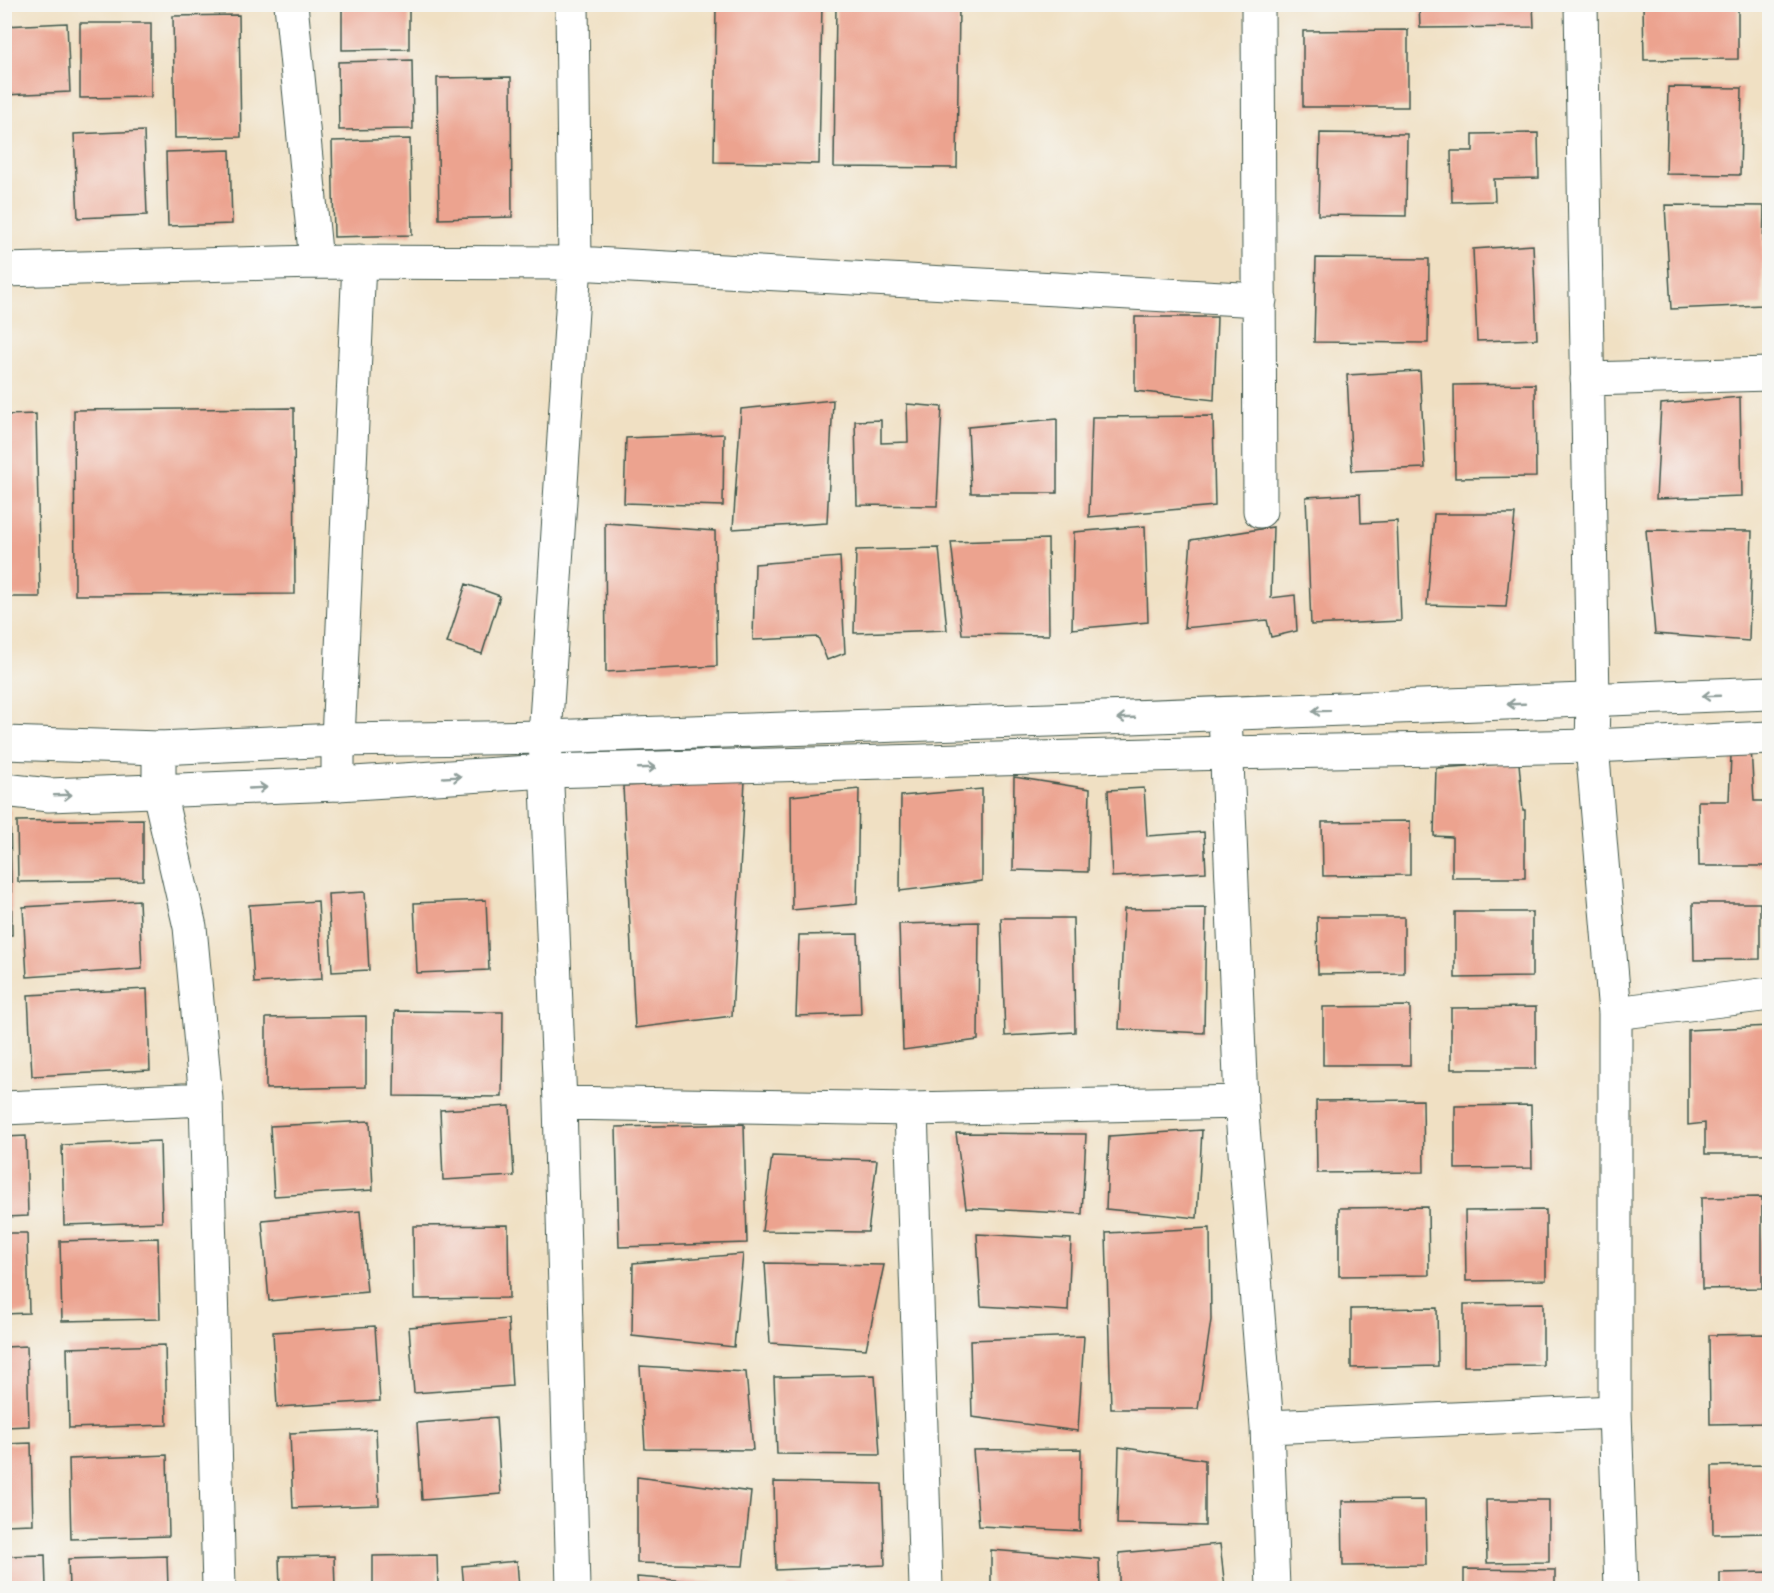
<svg xmlns="http://www.w3.org/2000/svg" width="1774" height="1593" font-family="'IM FELL French Canon',serif">
	<style>
		.building { fill: #eca38f }
		.lines { fill: none; stroke-linecap: round; stroke-linejoin: round }
		.minor-casing { stroke: #3e5549; stroke-width: 35 }
		.tertiary-casing { stroke: #3e5549; stroke-width: 35 }
		.minor { stroke: #fff; stroke-width: 33 }
		.tertiary { stroke: #fff; stroke-width: 33 }
		.oneway { stroke: #8f9e9a }
	</style>
	<rect width="100%" height="100%" fill="#f6f6f2"/>
	<filter id="ink" filterUnits="userSpaceOnUse"><feTurbulence type="fractalNoise" baseFrequency=".0167" numOctaves="2"/><feDisplacementMap in="SourceGraphic" scale="12" xChannelSelector="R" yChannelSelector="G"/><feConvolveMatrix kernelMatrix="1 2 1 2 8 2 1 2 1" color-interpolation-filters="sRGB"/></filter>
	<filter id="wash" filterUnits="userSpaceOnUse"><feTurbulence type="fractalNoise" baseFrequency=".008" numOctaves="4" result="noise"/><feDisplacementMap in="SourceGraphic" scale="24" xChannelSelector="R" yChannelSelector="G"/><feGaussianBlur stdDeviation="1.35" result="paint"/><feColorMatrix in="noise" values="0 0 0 0 0 0 0 0 0 0 0 0 0 0 0 0 0 1.4 0 .05"/><feComposite in="paint" operator="in"/></filter>
	<g filter="url(#wash)">
		<rect width="100%" height="100%" fill="#f0e0c3"/>
		<g id="blocks">
			<!-- building -->
			<path class="building" d="M342 4H409V49L342 50Z
				M716 4H822L819 164 714 162Z
				M836 4H959L957 168 834 167Z
				M1419 4H1533L1534 27 1420 28Z
				M1643 4H1738V59L1644 60Z
				M239 15 241 137 175 138 173 16Z
				M67 23 70 92 4 95V26Z
				M80 23H151V97L80 98Z
				M1408 30V107H1303V31Z
				M412 60 413 129 339 130 338 62Z
				M511 77 512 217 439 219 437 78Z
				M1668 87 1742 88 1740 175 1666 174Z
				M144 131 147 215 78 218 74 134Z
				M1320 133 1407 134 1406 216 1318 215Z
				M1538 133 1539 178 1494 179 1495 201 1452 202 1451 151H1473V134Z
				M410 139 412 235 334 237 332 141Z
				M230 150 232 224 168 226 166 152Z
				M1665 205 1764 206 1762 305 1671 309Z
				M1533 245 1537 339 1477 341 1473 249Z
				M1316 258 1429 259 1428 343 1314 342Z
				M1135 317H1217L1214 400 1135 391Z
				M1420 371 1425 468 1352 471 1347 375Z
				M1535 384 1536 477 1455 478 1454 385Z
				M1740 397 1742 496 1656 499 1661 404Z
				M1766 399H1770V469H1767Z
				M833 400 827 523 733 529 741 409Z
				M907 404 942 407 937 506 857 505 855 421 881 420V443L908 442Z
				M294 408 295 594 75 595 74 410Z
				M36 414 40 597H4V415Z
				M1213 416 1215 506 1089 517 1092 417Z
				M1057 419V493H971L968 427Z
				M724 434 723 506 624 503 626 438Z
				M1360 494 1361 523 1397 521 1401 621 1311 625 1306 497Z
				M1434 514H1515L1506 607 1427 605Z
				M605 523 715 531 717 666 606 672Z
				M1145 526 1148 622 1072 629 1074 532Z
				M1273 527 1271 598 1295 595 1297 631 1271 637 1267 620 1184 628 1191 540Z
				M1646 530 1752 531 1749 641 1655 634Z
				M1048 539 1049 635 962 634 951 542Z
				M939 548 947 630 854 633 856 550Z
				M840 557 845 653 827 660 818 637 753 640 755 564Z
				M466 584 500 596 482 654 447 643Z
				M1751 747 1754 801H1765L1766 866H1699L1698 801H1729L1731 755Z
				M1519 763 1523 810H1525V878H1452V837L1434 836 1436 768Z
				M1014 777 1090 789 1088 872 1013 870Z
				M745 781 732 1016 635 1028 623 786Z
				M1144 788 1147 836 1204 832 1206 872 1112 877 1108 790Z
				M859 789 857 904 792 910 791 796Z
				M982 789V881L900 891 901 796Z
				M4 810H10L12 935H4Z
				M143 819V880L18 882 17 821Z
				M1410 821V875L1323 876 1322 822Z
				M365 892 369 970 332 972 328 894Z
				M139 900 142 969 27 977 23 907Z
				M486 900 489 970 417 973 414 903Z
				M318 901 322 979 254 983 249 905Z
				M1693 903H1760V959L1694 960Z
				M1206 908 1204 1033 1119 1029 1124 909Z
				M1455 912H1532V977L1455 978Z
				M1317 917H1404V973L1318 974Z
				M1001 918H1073L1075 1032 1005 1036Z
				M979 922 978 1040 903 1050 899 924Z
				M858 934 861 1014 796 1016 799 935Z
				M147 989 150 1070 32 1076 28 995Z
				M1410 1006V1065H1323V1007Z
				M1536 1007V1069H1451V1008Z
				M395 1011 503 1012 502 1097 394 1096Z
				M366 1016V1087L266 1089V1018Z
				M1770 1026V1117L1767 1118V1154H1705V1123L1688 1125V1030Z
				M1423 1100 1424 1172 1317 1173 1316 1101Z
				M1531 1105 1532 1168 1455 1169V1106Z
				M510 1106 514 1176 443 1180 440 1110Z
				M370 1121 373 1190 274 1196 270 1126Z
				M744 1124 747 1243 619 1247 616 1127Z
				M1202 1130 1197 1218 1106 1209 1109 1136Z
				M956 1133 1086 1134 1082 1214 966 1208Z
				M26 1136 28 1216 5 1217V1137Z
				M160 1141 162 1222 64 1225 62 1145Z
				M772 1156 877 1160 868 1232 762 1231Z
				M1762 1197V1288L1702 1289 1701 1198Z
				M1428 1207 1429 1275 1339 1276V1208Z
				M1546 1210V1280L1466 1281 1465 1211Z
				M360 1211 367 1292 269 1301 262 1220Z
				M508 1225 509 1298 414 1299 413 1226Z
				M1210 1228 1211 1320 1198 1409H1111L1106 1233Z
				M4 1233H27L29 1313 4 1314Z
				M977 1234 1071 1239 1068 1311 981 1306Z
				M158 1238 160 1319 62 1321 60 1241Z
				M743 1254 734 1347 632 1336 633 1263Z
				M765 1263 884 1265 866 1349 770 1343Z
				M1543 1303V1365L1464 1366V1304Z
				M1437 1308 1438 1366 1351 1368V1309Z
				M508 1319 512 1386 414 1393 409 1327Z
				M375 1326 380 1401 277 1407 273 1332Z
				M1770 1334V1423L1710 1424 1709 1335Z
				M1084 1336 1078 1431 972 1417 970 1340Z
				M165 1345 167 1425 69 1428 67 1348Z
				M27 1346 29 1426 5 1427V1347Z
				M640 1366 746 1372 753 1450 645 1449Z
				M875 1375 880 1455 777 1454 774 1377Z
				M496 1417 501 1494 422 1500 417 1423Z
				M376 1429 379 1505 293 1508 290 1433Z
				M31 1443 33 1524 4 1525V1444Z
				M1119 1447 1205 1460V1526L1117 1524Z
				M1081 1449 1080 1531 979 1526 973 1450Z
				M167 1455 169 1536 71 1539 69 1459Z
				M1770 1465V1533L1713 1534 1712 1466Z
				M637 1477 751 1492 743 1566 637 1563Z
				M774 1482 882 1484 885 1565 776 1570Z
				M1425 1500 1426 1565 1343 1566 1342 1501Z
				M1486 1500H1549V1562L1487 1563Z
				M1220 1544 1225 1588H1119V1553Z
				M991 1550 1099 1559 1100 1588H991Z
				M45 1555 46 1588H4V1556Z
				M437 1555 438 1588H373V1556Z
				M167 1556 168 1588H69L68 1559Z
				M334 1556 335 1588H280L279 1557Z
				M517 1561 519 1588H464L462 1566Z
				M1464 1569 1555 1570V1588H1464Z
				M1770 1572V1588H1720V1573Z
				M637 1577 739 1585V1588H638Z
				M891 1585V1588H787V1586Z"/>
		</g>
	</g>
	<g filter="url(#ink)">
		<use href="#blocks" fill-opacity="0" stroke="#3e5549" stroke-width="1.5"/>
		<g class="lines">
			<defs>
				<path id="minor" d="M291 4 316 262
					M572 4 575 263 545 737 560 1103 573 1588
					M1258 4 1260 511
					M1581 4 1593 701 1592 746 1615 1013V1412L1621 1588
					M4 270 316 262 575 263 1260 300
					M1587 379 1770 374
					M1225 714 1241 1102 1267 1427 1273 1588
					M159 748V792L190 927 206 1099 219 1588
					M338 784V740L359 262
					M1615 1013 1770 994
					M560 1103 911 1109 1241 1102
					M4 1108 206 1099
					M911 1109 926 1588
					M1267 1427 1615 1412"/>
				<path id="tertiary" d="M4 743 159 748 338 740 545 737 1049 720 1770 693
					M4 790 49 795 338 784 547 771 1226 753 1592 746 1770 738"/>
			</defs>
			<!-- minor casing -->
			<use href="#minor" class="minor-casing"/>
			<!-- tertiary casing -->
			<use href="#tertiary" class="tertiary-casing"/>
			<!-- minor -->
			<use href="#minor" class="minor"/>
			<!-- tertiary -->
			<use href="#tertiary" class="tertiary"/>
		</g>
		<!-- one-way arrows -->
		<defs><path id="oneway-shaft" d="M-6 0H5M1.5-3L5.5 0L1.5 3" fill="none" stroke-width="1.6" stroke-linecap="round" stroke-linejoin="round" transform="scale(1.5)"/></defs>
		<g class="oneway">
			<use href="#oneway-shaft" transform="translate(1711 696) rotate(178)"/>
			<use href="#oneway-shaft" transform="translate(1516 704) rotate(178)"/>
			<use href="#oneway-shaft" transform="translate(1321 711) rotate(178)"/>
			<use href="#oneway-shaft" transform="translate(1126 718) rotate(178)"/>
			<use href="#oneway-shaft" transform="translate(647 768) rotate(-2)"/>
			<use href="#oneway-shaft" transform="translate(452 777) rotate(-3)"/>
			<use href="#oneway-shaft" transform="translate(258 788) rotate(-3)"/>
			<use href="#oneway-shaft" transform="translate(63 795) rotate(-2)"/>
		</g>
	</g>
	<!-- margin -->
	<rect width="1774" height="1593" fill="none" stroke="#f6f6f2" stroke-width="24"/>
</svg>
